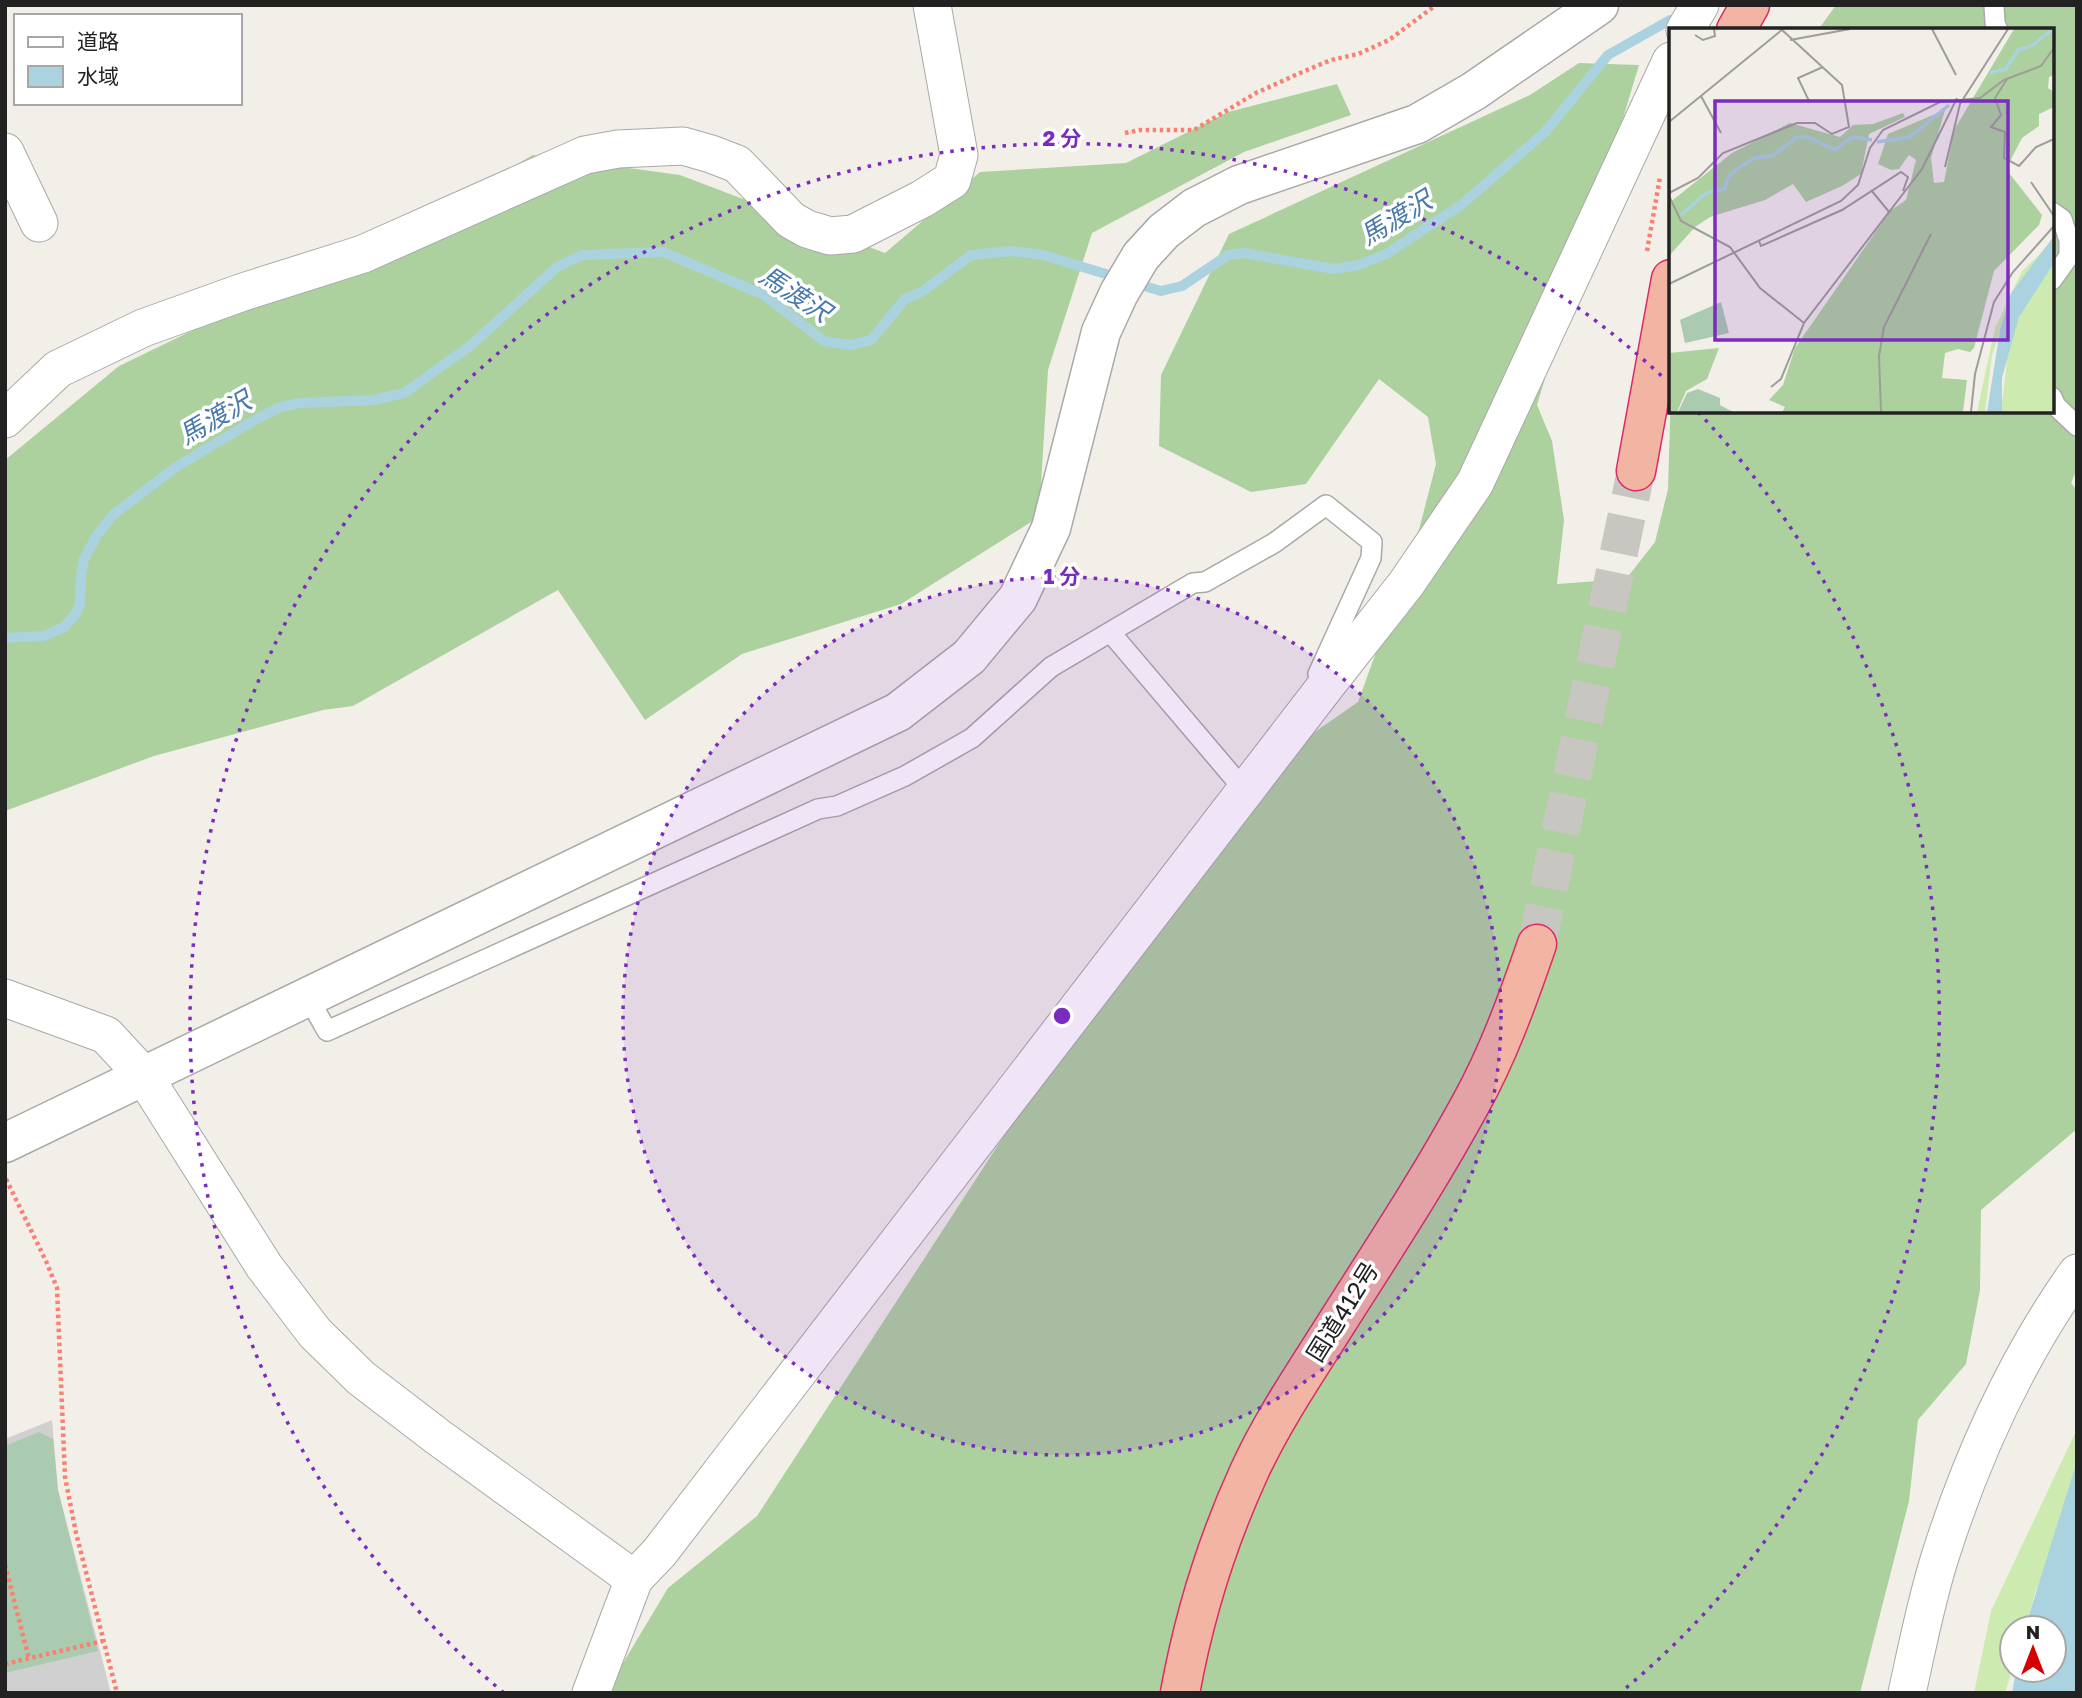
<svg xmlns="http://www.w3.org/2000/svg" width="2082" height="1698" font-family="'Golos Text','Noto Sans JP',sans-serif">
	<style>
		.religious { fill: #d0d0d0 }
		.grass { fill: #cdebb0 }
		.forest { fill: #add19e }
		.cemetery { fill: #aacbaf }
		.water { fill: #aad3df }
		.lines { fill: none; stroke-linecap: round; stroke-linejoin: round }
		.stream { stroke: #aad3df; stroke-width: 10 }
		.trunk-tunnel { stroke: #c8c6c1; stroke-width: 38; stroke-dasharray: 38 19; stroke-linecap: butt }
		.service-casing { stroke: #a9a9a9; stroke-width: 22 }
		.minor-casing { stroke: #a9a9a9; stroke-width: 39 }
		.tertiary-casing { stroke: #a9a9a9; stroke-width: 41 }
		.trunk-casing { stroke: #dc2a67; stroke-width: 41 }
		.path { stroke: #fa8072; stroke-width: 4.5; stroke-dasharray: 3.5 3.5; stroke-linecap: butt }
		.service { stroke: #fff; stroke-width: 19 }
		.minor { stroke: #fff; stroke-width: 37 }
		.tertiary { stroke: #fff; stroke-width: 38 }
		.trunk { stroke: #f2b4a3; stroke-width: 38 }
		.ring { fill: none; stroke: #7b2cbf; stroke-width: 3.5; stroke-dasharray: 3.5 7 }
		.labels { text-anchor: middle; stroke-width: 7; stroke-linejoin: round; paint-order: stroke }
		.street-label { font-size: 24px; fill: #222; stroke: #fff }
		.water-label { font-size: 26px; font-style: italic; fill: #4a7aab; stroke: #fff }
		.inset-river { fill: none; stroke: #aad3df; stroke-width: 3.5 }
		.inset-road { fill: none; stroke: #9f9d99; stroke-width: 2 }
		.view { fill: #7b2cbf; fill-opacity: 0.15; stroke: #7b2cbf; stroke-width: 3.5 }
		.inset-edge { fill: none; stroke: #222; stroke-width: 3.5 }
		.centre { fill: #7b2cbf; stroke: #fff; stroke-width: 3.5 }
		.ring-label { font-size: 21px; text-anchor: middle; font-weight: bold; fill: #7b2cbf; stroke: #fff; stroke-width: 7; stroke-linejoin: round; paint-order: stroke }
	</style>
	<rect width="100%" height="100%" fill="#f2efe9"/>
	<!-- religious -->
	<path class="religious" d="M52 1420 58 1490 111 1693H5V1439Z"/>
	<!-- grass -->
	<path class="grass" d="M2077 1429V1488L2036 1590 2025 1628H2012V1670L2005 1693H1974L1991 1611Z"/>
	<!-- forest -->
	<path class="forest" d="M1836 5H2077V469L2071 483 2077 490V1129L1981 1210 1980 1290 1966 1364 1918 1420 1909 1501 1860 1693H605L668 1588 757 1516 1182 862 1241 783 1358 702 1415 545 1436 464 1428 417 1379 379 1306 484 1251 492 1159 446 1161 375 1229 234 1530 95 1579 63 1639 65 1537 405 1552 441 1564 520 1557 584 1626 579 1655 542 1668 489 1671 389V411H2052V30H1818Z
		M1337 84 1351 115 1244 152 1092 233 1048 370 1039 517 901 604 742 654 645 720 558 590 353 706 323 710 154 756 5 811V460L119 366 394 233 533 155 680 175 885 253 980 172 1126 163 1228 112Z"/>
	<!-- cemetery -->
	<path class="cemetery" d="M39 1432 53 1439 58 1490 98 1651 5 1673V1446Z"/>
	<!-- water -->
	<path class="water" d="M2077 1461V1693H2012L2016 1670H2054V1628H2025Z"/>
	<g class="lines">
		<!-- stream -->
		<path class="stream" d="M1134 283 1161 291 1182 286 1228 255 1244 253 1334 269 1359 265 1388 253 1461 205 1545 132 1608 55 1670 20
			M5 638 44 636 64 627 75 615 80 604 81 575 84 559 97 535 113 515 176 467 253 421 280 407 300 403 373 400 404 393 470 346 557 267 582 255 663 252 764 295 824 341 850 345 871 340 905 299 923 291 971 255 1011 251 1043 255 1119 278"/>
		<!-- trunk-tunnel -->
		<path class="trunk-tunnel" d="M1537 944 1636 471"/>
		<defs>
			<path id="service" d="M1994 5 1995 23 1998 30
				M2052 212 2062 219 2069 240V256L2052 280
				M2052 397 2056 406 2077 426
				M1111 633 1246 792
				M308 997 327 1031 818 809 837 806 905 776 972 738 1051 667 1193 583 1205 582 1274 543 1326 505 1372 542 1371 558 1318 674 1322 678"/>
			<path id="minor" d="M1685 30 1700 5
				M5 152 39 223
				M5 419 58 369 143 328 243 292 363 254 585 155 618 149 683 146 711 154 737 164 791 220 807 229 830 236 853 234 922 199 952 180 959 155 932 5
				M5 998 106 1035 144 1076 264 1266 315 1333 361 1378 438 1437 634 1579
				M591 1693 634 1579 659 1553 1328 683 1406 584 1475 483 1671 61
				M1907 1693C1917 1648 1926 1601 1940 1557 1972 1456 2016 1359 2077 1273"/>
			<path id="tertiary" d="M5 1143 898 712 969 657 1018 598 1051 528 1101 332 1119 293 1141 256 1164 231 1194 208 1239 185 1417 124 1474 91 1599 5"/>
			<path id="trunk" d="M1736 30 1750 5
				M1636 471 1671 279
				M1180 1693C1194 1616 1217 1542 1249 1472 1271 1424 1301 1379 1329 1335 1377 1259 1427 1184 1470 1105 1498 1055 1518 999 1537 944"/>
		</defs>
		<!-- service casing -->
		<use href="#service" class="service-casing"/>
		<!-- minor casing -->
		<use href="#minor" class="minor-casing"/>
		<!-- tertiary casing -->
		<use href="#tertiary" class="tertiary-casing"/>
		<!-- trunk casing -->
		<use href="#trunk" class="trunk-casing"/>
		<!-- path -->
		<path class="path" d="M1125 133 1140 130H1194L1256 93 1300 73 1331 60 1358 54 1389 40 1436 5
			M1647 251 1660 177
			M6 1179 46 1261 57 1288 65 1477 76 1533 117 1693
			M5 1565 29 1659
			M5 1664 103 1641"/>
		<!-- service -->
		<use href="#service" class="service"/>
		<!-- minor -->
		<use href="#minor" class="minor"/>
		<!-- tertiary -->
		<use href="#tertiary" class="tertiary"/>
		<!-- trunk -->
		<use href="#trunk" class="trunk"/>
	</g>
	<!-- distance rings -->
	<circle cx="1062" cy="1016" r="439" fill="#7b2cbf" fill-opacity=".12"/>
	<g class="ring">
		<circle cx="1062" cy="1016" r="439"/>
		<path d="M504 1693A877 877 0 1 1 1666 380M1698 412A877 877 0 0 1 1620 1693"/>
	</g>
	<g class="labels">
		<!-- street labels -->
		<g class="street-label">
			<text transform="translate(1343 1312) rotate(-58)" y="8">国道412号</text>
		</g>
		<!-- water labels -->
		<g class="water-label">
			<text transform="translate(1396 218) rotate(-31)" y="9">馬渡沢</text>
			<text transform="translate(795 294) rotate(33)" y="9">馬渡沢</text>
			<text transform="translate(215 418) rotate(-30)" y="9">馬渡沢</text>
		</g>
	</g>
	<!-- overview -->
	<g transform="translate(1669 28)">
		<rect width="385" height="385" fill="#f2efe9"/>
		<path d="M375 222 339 280 323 327 316 384H308L326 300 353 243ZM385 233V384H332L340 314 358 270Z" fill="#cdebb0"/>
		<path d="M345 1H385V47L380 49 379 60 385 64V79L370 86V98L353 110 337 141 373 187 370 197 325 243 305 320 301 324 289 321 276 325 273 350 298 352 294 384H113L116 379 100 372 114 357 126 320 221 183 237 172 247 132 240 127 230 141 222 142 209 136 219 106 276 82 262 130 265 155 275 154 285 102ZM234 85 236 89 200 106 192 146 173 158 137 174 124 156 96 172 41 189 26 199 0 228V175L63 125 121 95 171 109 184 97 204 96ZM50 320 38 351 17 363 8 384H0V325Z" fill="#add19e"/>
		<path d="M52 274 60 305 16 315 11 292ZM29 361 51 370V377L64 384H9L18 365Z" fill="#aacbaf"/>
		<path d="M385 208V235L350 289 333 350V384H318L331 302 342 265Z" fill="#aad3df"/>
		<path class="inset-river" d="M321 45 337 41 349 22 363 18 384 1M208 114 241 109 280 77M12 187 37 165 55 161 60 148 71 139 86 130 103 128 128 109H139L166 122 183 109 203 112"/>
		<path class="inset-road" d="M263 1 287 47M26 7 34 12 46 8 45 1M121 12 181 1M338 51 326 70 332 87 322 99 336 104 335 130 350 138 367 119 385 111M32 68 52 105M140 73 129 50 154 39M0 94 114 1M276 139 291 76 339 1M362 154 385 188M202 162 221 185M0 165 29 150 54 125 128 95H146L163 106 180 99 173 57 112 1M0 168 12 193 61 219 91 260 135 295M90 213 92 218 173 182 232 144 239 149 234 163M0 256 172 173 189 157 201 120 214 102 271 74 311 70 335 52 372 38 385 20M102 359 112 351 135 295 253 141 288 70M212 384 210 328 215 299 262 206M302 384 306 346 325 274 344 244 385 198"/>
		<path class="view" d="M46 73H339V312H46Z"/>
		<rect width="385" height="385" class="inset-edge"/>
	</g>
	<circle cx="1062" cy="1016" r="10" class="centre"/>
	<g class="ring-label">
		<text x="1062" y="146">2 分</text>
		<text x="1062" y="584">1 分</text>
	</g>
	<!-- border -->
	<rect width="2082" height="1698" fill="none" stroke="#222222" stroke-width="14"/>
	<!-- legend -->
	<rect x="14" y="14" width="228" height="91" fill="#ffffff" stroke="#a7a7a7" stroke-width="2"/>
	<rect x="28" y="37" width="35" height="10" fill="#ffffff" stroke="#a7a7a7" stroke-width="2"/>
	<text x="77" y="49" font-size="21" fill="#222222">道路</text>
	<rect x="28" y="66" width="35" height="21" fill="#aad3df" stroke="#a7a7a7" stroke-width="2"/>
	<text x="77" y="84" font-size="21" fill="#222222">水域</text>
	<!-- north arrow -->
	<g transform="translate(2033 1649)"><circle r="33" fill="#ffffff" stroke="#a7a7a7" stroke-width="2"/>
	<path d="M0-5L12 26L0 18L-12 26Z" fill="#d40000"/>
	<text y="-10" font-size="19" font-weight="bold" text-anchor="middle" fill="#222222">N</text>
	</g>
</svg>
